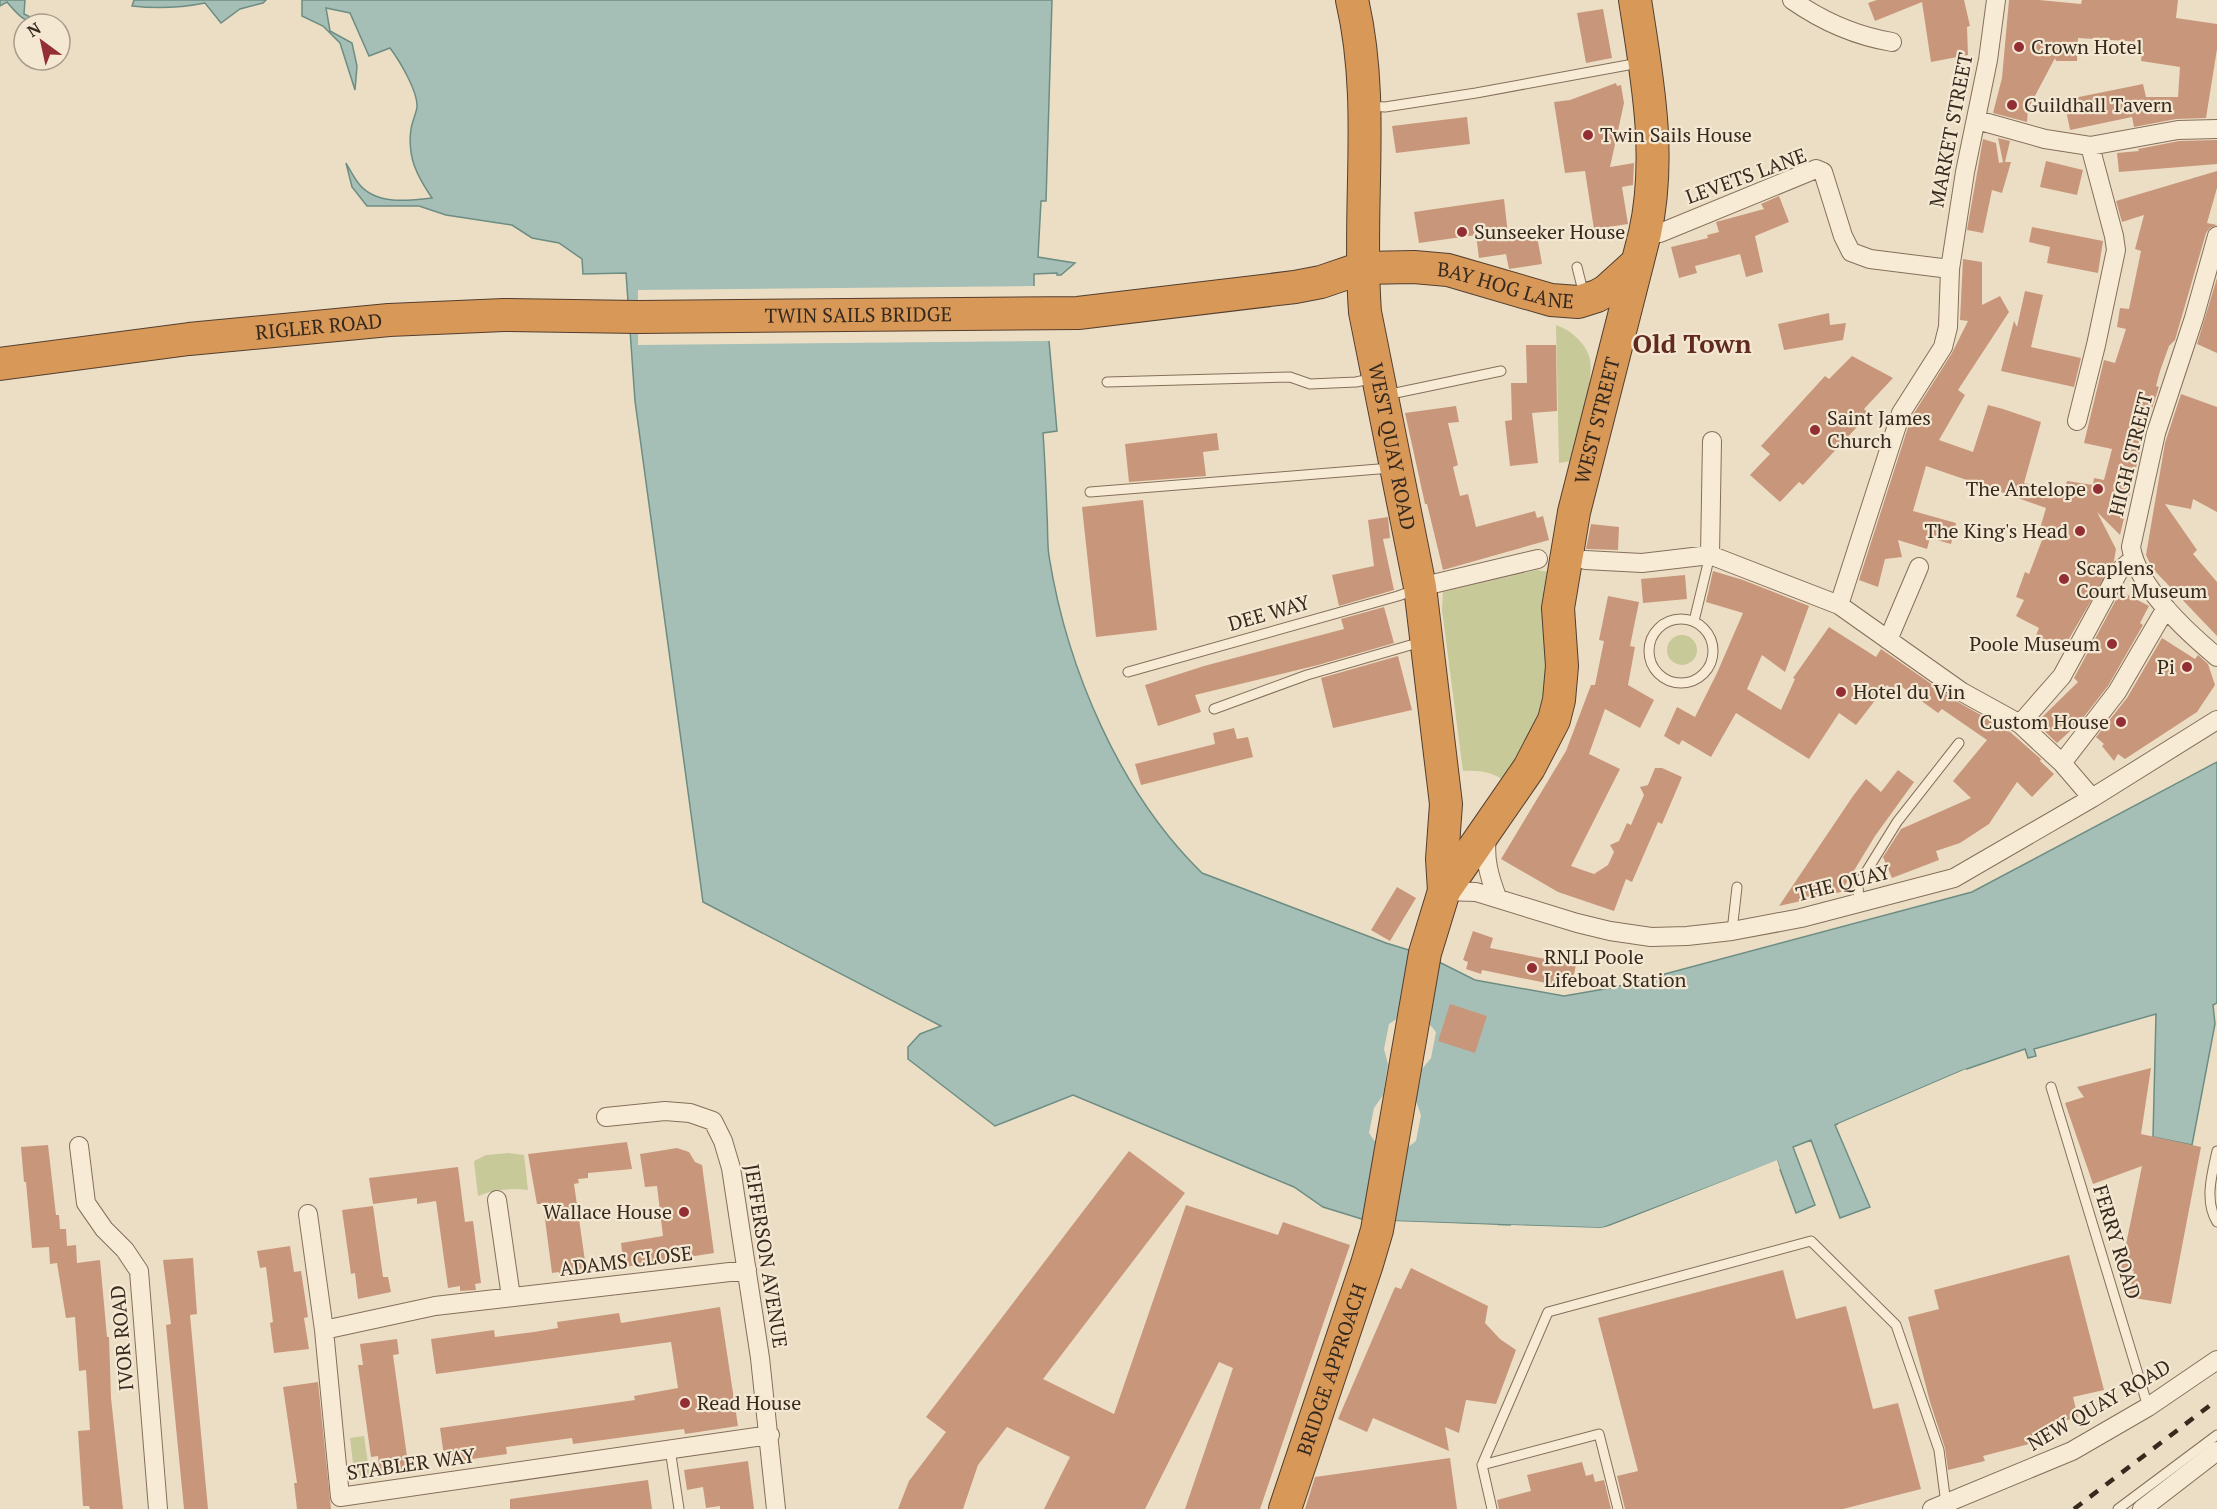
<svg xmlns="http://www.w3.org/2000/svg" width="2217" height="1509" font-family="'PT Serif',serif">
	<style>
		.green { fill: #c7c998 }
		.water { fill: #a5bfb6; stroke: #6d8d83; stroke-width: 1.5 }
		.pier { fill: #ecdec4 }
		.building { fill: #c8977b }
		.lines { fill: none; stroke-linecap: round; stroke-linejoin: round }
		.lane-casing { stroke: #856f5b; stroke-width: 11 }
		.street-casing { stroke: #856f5b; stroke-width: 20 }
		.highway-casing { stroke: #533e2f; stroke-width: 34 }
		.lane { stroke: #f7ebd6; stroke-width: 9 }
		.street { stroke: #f7ebd6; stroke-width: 18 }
		.highway { stroke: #d89858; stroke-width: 32 }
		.rail { stroke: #36291e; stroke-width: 4.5; stroke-dasharray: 10 10; stroke-linecap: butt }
		.poi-dot { fill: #922e34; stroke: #f4e8d3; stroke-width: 2 }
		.labels { text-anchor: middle; stroke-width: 4.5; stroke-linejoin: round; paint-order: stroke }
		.poi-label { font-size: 20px; fill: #36291e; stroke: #f4e8d3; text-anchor: start }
		.street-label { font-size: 20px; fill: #36291e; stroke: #f4e8d3 }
		.district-label { font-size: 26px; font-weight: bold; fill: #612a20; stroke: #f4e8d3 }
	</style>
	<rect width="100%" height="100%" fill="#ecdec4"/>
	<!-- green -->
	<path class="green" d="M1556 325C1571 330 1587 344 1590 360 1594 382 1577 437 1571 461L1559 463Z
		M1537 570 1549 572 1552 665 1545 709 1507 783C1494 772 1480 770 1463 771L1442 610 1443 592Z
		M1667 650a15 15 0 1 1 30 0a15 15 0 1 1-30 0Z
		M509 1153 524 1155 528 1190C511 1188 494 1189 478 1196L474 1161 486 1155Z
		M364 1436 370 1477 355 1479 350 1438Z"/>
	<!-- water -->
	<path class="water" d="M0 0H25L24 14 45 24C25 24 19 16 7 2L0 6Z
		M134 0H266L263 3 240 9 221 23 205 3C180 8 157 9 132 6Z
		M302 0H1052L1046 201H1041L1038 257 1075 263 1061 275H1057V273L1034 274V335L1049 341 1057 431 1043 433C1045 460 1046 488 1047 515 1048 529 1047 543 1049 556 1067 669 1120 793 1202 873L1386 943 1412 951 1437 961 1475 980 1564 996 1616 987 1972 892 2217 762V1003L2213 1005 2215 1024 2192 1145 2153 1137 2156 1014 2034 1049 2036 1056 2028 1058 2025 1049 1961 1071 1835 1125 1870 1207 1840 1218 1811 1140 1793 1147 1815 1205 1796 1213 1777 1161 1602 1228 1365 1220 1323 1207 1294 1187 1073 1095 995 1126 908 1059V1047L920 1034 941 1026 703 902 635 401 626 273 583 274 582 259 559 243 532 238 512 225 446 215 419 206H367L352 187 346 163C350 170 354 178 359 184 376 205 408 201 432 198 417 176 407 157 411 129 412 122 416 114 417 107 418 91 399 60 390 48L369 56 350 13 326 8 330 31 352 43 357 66 355 90 340 43 323 26 302 16Z"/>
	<!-- pier -->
	<path class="pier" d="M1037 286V333L1050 338 1052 341 638 345V290Z
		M1401 1016 1426 1020 1436 1032 1431 1058 1422 1069 1416 1101 1421 1115 1416 1141 1404 1150 1391 1221 1498 1225V1228L1391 1223 1378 1146 1369 1133 1374 1108 1383 1095 1388 1064 1384 1049 1389 1024Z
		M1966 1069 1967 1072 1838 1126 1840 1130 1838 1124Z
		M1777 1160 1780 1169 1777 1170 1775 1164 1611 1229 1601 1231 1510 1228 1511 1225 1601 1228 1610 1226Z"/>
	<!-- building -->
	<path class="building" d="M1877 0H1964L1970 26 1967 27 1968 55 1931 62 1922 2 1875 21 1868 3Z
		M2009 0H2039L2081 4 2082 0H2178L2176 18 2217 24V49L2206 118 2176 119 2134 127 2132 117 2070 130 2064 100 2143 84 2146 97H2178L2180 67 2141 61 2143 42 2078 38 2077 61H2056L2055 58 2028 109 2027 122 1993 113 2002 78Z
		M1603 9 1612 58 1586 63 1577 13Z
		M1616 83 1617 86 1621 85 1624 103 1610 167 1634 163 1633 185 1622 187 1628 224 1594 229 1585 171 1565 173 1554 102 1570 100Z
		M1467 117 1470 144 1396 153 1392 126Z
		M1998 138 2010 141 2005 162H2011L2002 193 1992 190 1983 233 1967 230 1983 139 1996 143 1999 163 2003 162Z
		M2217 140V164L2119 172 2117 153 2139 151 2138 149 2179 141Z
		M2046 161 2083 170 2077 195 2040 187Z
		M2217 171V188L2207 223 2217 225 2210 228 2206 233 2175 340 2169 346 2160 371 2156 386 2159 387 2145 430 2120 535 2097 512 2116 549 2114 561 2062 651 2035 638 2039 628 2016 616 2024 600 2016 597 2025 572 2029 574 2042 540 2037 539 2046 508 1987 487 1926 466 1913 511 1956 523 1951 544 1930 538 1927 549 1898 540 1902 557 1885 559 1878 587 1859 580 1911 418 1952 353 1968 321 1960 320 1963 259 1982 262V305L2000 296 2009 312 1958 390 1965 395 1939 440 1973 452 1988 405 2003 409 2041 422 2024 483 2064 492 2067 481 2093 485 2094 478 2104 480 2112 449 2084 443 2104 360 2115 363 2126 329 2117 327 2120 308 2129 309 2141 251 2135 249 2144 215 2122 222 2116 201Z
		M1779 196 1789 222 1755 236 1763 272 1746 277 1740 254 1695 266 1697 273 1679 278 1671 247 1708 238 1707 235 1719 232 1716 222 1764 209 1761 204Z
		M1504 199 1508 234 1536 230 1542 264 1509 269 1506 254 1479 258 1476 235 1419 243 1414 212Z
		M2032 227 2103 241 2098 273 2047 263 2050 247 2029 242Z
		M2217 278V353L2197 344Z
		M2025 291 2043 295 2031 347 2081 358 2074 387 2001 371 2014 321 2017 327Z
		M1829 313 1830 325 1846 323 1843 340 1784 350 1778 324Z
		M1526 345H1556L1557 411 1532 413 1538 463 1510 466 1505 421 1512 420 1511 383H1527Z
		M1852 356 1893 378 1864 409 1869 414 1803 485 1799 482 1780 502 1750 475 1770 454 1761 446 1825 376 1829 379Z
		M2181 394 2217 407V512L2193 499 2191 509 2165 504 2197 550 2193 554 2217 582V636L2152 568 2146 555 2165 443Z
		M1456 406 1459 422 1448 423 1458 465 1453 467 1460 496 1468 494 1476 527 1535 511 1537 518 1543 516 1549 540 1443 570 1427 504H1425L1405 413Z
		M1217 433 1219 450 1203 452 1206 476 1129 482 1125 444Z
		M1143 500 1157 630 1096 637 1082 507Z
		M1388 517 1390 538 1383 539 1394 590 1339 606 1332 575 1374 566 1368 520Z
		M1591 524 1619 527 1618 550 1586 549Z
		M1713 571 1743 580 1809 606 1785 672 1762 655 1747 689 1781 710 1795 679 1793 678 1829 627 1876 657 1881 649 1956 701 2009 731 2041 759 2040 761 2054 774 2032 797 2017 782 1989 824 1960 843 1936 851 1939 860 1892 878 1883 857 1901 829 1971 798 1953 781 1987 740 1942 709 1938 713 1898 684 1893 690 1887 685 1856 725 1839 713 1809 759 1736 713 1711 757 1682 740 1679 745 1664 736 1677 707 1695 717 1717 673 1743 613 1706 602Z
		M1685 575 1687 599 1643 603 1641 579Z
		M2126 594 2149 606 2140 623 2143 625 2108 686 2079 723 2057 743 2036 723 2078 682 2074 678 2118 596Z
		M1608 596 1639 602 1630 646 1635 647 1628 685 1654 700 1640 728 1605 709 1589 754 1620 769 1571 866 1594 874 1608 865 1614 852 1610 845 1619 841 1627 823 1631 825 1644 795 1640 787 1648 785 1655 768H1662L1682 777 1662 824 1658 822 1632 882 1626 879 1614 911 1558 892 1501 859 1566 751 1591 685H1595L1604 641 1599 640Z
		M1384 607 1394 643 1318 665 1195 695 1201 712 1158 726 1145 685 1204 666 1344 629 1341 619Z
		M2162 638 2195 659 2198 655 2208 664 2215 685 2197 712 2125 759 2118 754 2114 761 2102 746 2104 744 2096 737 2127 698Z
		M1398 656 1412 710 1333 728 1321 678Z
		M1234 728 1237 739 1248 737 1253 757 1141 785 1135 764 1215 744 1213 733Z
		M1898 770 1914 782 1875 836 1841 892 1779 906 1853 796 1866 779 1881 792Z
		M1397 887 1416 898 1390 941 1371 930Z
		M1473 931 1493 938 1490 948 1576 965 1571 988 1482 970 1481 974 1466 969 1468 962 1463 960Z
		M1450 1004 1487 1016 1475 1053 1438 1041Z
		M2151 1068 2141 1134 2201 1147 2171 1304 2128 1297 2134 1271 2121 1269 2142 1166 2093 1184 2065 1103 2084 1097 2077 1087Z
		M627 1142 632 1169 588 1173V1178L578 1179 579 1183 574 1184 586 1268 574 1270 575 1276 560 1278 559 1272 552 1273 543 1204H537L528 1154Z
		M48 1145 56 1215H59L60 1229H66L67 1246 76 1245 77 1263 100 1260 107 1337H109L111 1398 123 1509H90L89 1506H83L78 1431 90 1430 86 1370 79 1371 75 1317 66 1318 57 1263 50 1264 49 1247 32 1248 26 1182H24L21 1147Z
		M677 1148 689 1152 695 1162 702 1165 714 1253 624 1267 621 1243 663 1236 657 1186 645 1187 640 1154Z
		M1129 1151 1185 1193 1043 1379 1114 1414 1186 1205 1278 1235 1283 1222 1350 1245 1260 1509H1185L1233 1368 1219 1362 1145 1509H1044L1070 1457 1007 1427 978 1465 963 1509H898L909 1481 946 1432 926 1417Z
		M458 1167 465 1222 473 1221 481 1283 475 1284 476 1290 460 1291V1286L448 1288 436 1201 417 1204V1198L373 1204 369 1178Z
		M373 1206 383 1277H388L391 1292 358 1299 355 1273 351 1274 342 1210Z
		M290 1246 294 1272 301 1271 308 1317 304 1318 309 1349 274 1353 270 1323 273 1322 266 1267 260 1268 257 1251Z
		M2069 1255 2104 1390 2073 1397 2078 1417 2046 1426 2049 1439 1983 1456 1985 1461 1948 1470 1945 1448 1930 1402 1908 1317 1939 1309 1934 1290Z
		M193 1258 197 1314 190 1315 208 1509H184L166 1325 171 1324 163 1260Z
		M1411 1268 1488 1306 1485 1323 1500 1339 1516 1350 1496 1404 1466 1400 1459 1433 1445 1427 1449 1451 1373 1418 1367 1432 1338 1419 1395 1287 1401 1289Z
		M1783 1270 1796 1319 1846 1306 1873 1409 1898 1403 1921 1489 1843 1509H1625L1617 1476 1638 1471 1598 1318Z
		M720 1307 738 1426 685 1434 684 1429 573 1444 572 1438 506 1447 507 1454 445 1463 440 1428 635 1400 634 1396 678 1388 671 1342 436 1374 431 1339 494 1330 495 1337 534 1332 558 1328 557 1322 619 1313 621 1323Z
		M397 1339 399 1354 393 1355 409 1471 380 1475 378 1456 371 1457 358 1365H363L360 1344Z
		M318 1382 331 1509H297L294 1483H297L283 1387Z
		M1450 1458 1457 1509H1305L1315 1477Z
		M748 1461 754 1509H720V1506L706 1508 703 1487 687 1490 684 1470Z
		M1582 1462 1586 1476 1593 1474 1595 1482 1604 1480 1611 1509H1499L1497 1500 1531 1491 1527 1475Z
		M648 1480 652 1509H510V1499Z"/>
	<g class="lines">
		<defs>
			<path id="lane" d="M1369 106 1385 107 1476 93 1639 63
				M1577 267 1584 295
				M1107 382 1290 377 1310 384 1356 382 1375 378
				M1386 395 1501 371
				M1090 492 1391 468
				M1649 651a32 32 0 1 1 64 0a32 32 0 1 1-64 0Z
				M1694 621 1710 555
				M1128 672 1398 596 1415 590
				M1214 709 1307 675 1421 642
				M1859 903 1858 885 1897 822 1959 743
				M1732 931 1737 887
				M2051 1087 2148 1407
				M2217 1151C2212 1174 2204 1201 2217 1222
				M670 1449 679 1509
				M1482 1465 1548 1312 1811 1241 1896 1325 1939 1450 1946 1504
				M1492 1509 1482 1465 1599 1434 1618 1509
				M2118 1509 2217 1435"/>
			<path id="street" d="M1792 0C1822 21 1856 36 1892 42
				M1977 120 2045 139 2090 146 2178 130 2217 129
				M1645 233H1660L1816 169 1823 172 1843 236 1851 252 1870 259 1950 269
				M2217 236 2194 318 2156 433 2131 547C2137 586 2187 632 2217 657
				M2077 421 2096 345 2116 250 2114 236 2090 146
				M1710 555 1712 441
				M1585 560 1642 563 1710 555 1839 605 1962 692 2020 724 2062 763 2092 798
				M1420 587 1538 559
				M1839 605 1901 413 1943 347 1948 327 1950 269 1965 172 1988 60 1996 0
				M1888 640 1919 567
				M2020 724 2062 676 2119 571 2133 559
				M2062 763 2117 692 2166 608
				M1487 835C1484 858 1489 876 1497 897
				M1444 891 1476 892 1577 923 1610 931 1651 937 1687 936 1732 931 1801 918 1954 878 2092 798 2217 720
				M606 1117 665 1111 690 1113 713 1121 723 1141 731 1168 760 1358 776 1509
				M79 1146 86 1203 104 1229 125 1250 139 1271 158 1509
				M497 1200 511 1297
				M308 1214 324 1330 340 1497 770 1435
				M324 1330 435 1306 747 1270
				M1932 1509 2072 1451 2148 1407 2217 1360
				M2142 1509 2217 1451"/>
			<g id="highway">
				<path id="s1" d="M1352 0C1376 102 1357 208 1365 312L1420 587 1446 804 1442 859 1444 891"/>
				<path id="s2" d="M0 364 189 339 389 320 504 315 638 317 1078 313 1295 287 1321 282 1362 268 1414 267 1448 270 1551 300 1578 302 1597 296 1606 291 1637 263"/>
				<path id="s3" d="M1285 1509 1367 1264 1377 1230 1425 953 1444 891 1529 768 1554 720 1559 700 1562 666 1558 608 1574 512 1645 233C1662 156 1647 77 1635 0"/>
			</g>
		</defs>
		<!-- lane casing -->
		<use href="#lane" class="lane-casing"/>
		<!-- street casing -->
		<use href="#street" class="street-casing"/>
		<!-- highway casing -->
		<use href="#highway" class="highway-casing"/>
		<!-- lane -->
		<use href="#lane" class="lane"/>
		<!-- street -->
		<use href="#street" class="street"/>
		<!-- highway -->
		<use href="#highway" class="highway"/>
		<!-- rail -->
		<path class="rail" d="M2074 1509 2217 1400"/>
	</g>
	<!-- markers -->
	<g class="poi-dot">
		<circle cx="2019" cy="47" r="6"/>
		<circle cx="2012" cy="105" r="6"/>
		<circle cx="1588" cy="135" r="6"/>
		<circle cx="1462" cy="232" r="6"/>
		<circle cx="1815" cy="430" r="6"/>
		<circle cx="2098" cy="489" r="6"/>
		<circle cx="2080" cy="531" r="6"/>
		<circle cx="2064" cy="579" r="6"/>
		<circle cx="2112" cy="644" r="6"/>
		<circle cx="2187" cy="667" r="6"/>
		<circle cx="1841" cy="692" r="6"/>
		<circle cx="2121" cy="722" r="6"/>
		<circle cx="1532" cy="968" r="6"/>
		<circle cx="684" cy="1212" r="6"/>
		<circle cx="685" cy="1403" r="6"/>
	</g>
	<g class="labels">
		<!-- poi labels -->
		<g class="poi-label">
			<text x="2031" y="54">Crown Hotel</text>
			<text x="2024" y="112">Guildhall Tavern</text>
			<text x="1600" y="142">Twin Sails House</text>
			<text x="1474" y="239">Sunseeker House</text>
			<text x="1827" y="425">Saint James<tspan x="1827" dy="23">Church</tspan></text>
			<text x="2086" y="496" text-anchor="end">The Antelope</text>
			<text x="2068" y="538" text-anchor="end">The King's Head</text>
			<text x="2076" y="575">Scaplens<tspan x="2076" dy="23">Court Museum</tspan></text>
			<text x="2100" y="651" text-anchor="end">Poole Museum</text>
			<text x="2175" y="674" text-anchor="end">Pi</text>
			<text x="1853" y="699">Hotel du Vin</text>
			<text x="2109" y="729" text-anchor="end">Custom House</text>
			<text x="1544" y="964">RNLI Poole<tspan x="1544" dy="23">Lifeboat Station</tspan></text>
			<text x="672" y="1219" text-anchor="end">Wallace House</text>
			<text x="697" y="1410">Read House</text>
		</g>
		<!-- street labels -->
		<g class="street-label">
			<text transform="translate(1951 130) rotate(-79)" y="7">MARKET STREET</text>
			<text transform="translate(1746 176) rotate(-20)" y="7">LEVETS LANE</text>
			<text dy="7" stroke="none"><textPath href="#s2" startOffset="1515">BAY HOG LANE</textPath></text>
			<text dy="7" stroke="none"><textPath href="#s2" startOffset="861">TWIN SAILS BRIDGE</textPath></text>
			<text dy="7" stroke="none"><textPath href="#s2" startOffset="321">RIGLER ROAD</textPath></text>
			<text dy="7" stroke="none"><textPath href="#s3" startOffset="1148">WEST STREET</textPath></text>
			<text dy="7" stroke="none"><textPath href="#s1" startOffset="450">WEST QUAY ROAD</textPath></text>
			<text transform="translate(2131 454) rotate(-76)" y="7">HIGH STREET</text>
			<text transform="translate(1269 613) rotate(-16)" y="7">DEE WAY</text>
			<text transform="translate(1843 883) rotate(-14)" y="7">THE QUAY</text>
			<text transform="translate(2117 1242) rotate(73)" y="7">FERRY ROAD</text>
			<text transform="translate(766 1256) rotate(81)" y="7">JEFFERSON AVENUE</text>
			<text transform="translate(626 1261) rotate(-7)" y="7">ADAMS CLOSE</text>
			<text transform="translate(122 1338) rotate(-95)" y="7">IVOR ROAD</text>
			<text dy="7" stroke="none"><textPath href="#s3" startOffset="147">BRIDGE APPROACH</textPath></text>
			<text transform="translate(2099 1405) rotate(-30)" y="7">NEW QUAY ROAD</text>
			<text transform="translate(411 1464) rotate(-8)" y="7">STABLER WAY</text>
		</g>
		<!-- district labels -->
		<g class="district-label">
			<text x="1692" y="353">Old Town</text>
		</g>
	</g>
	<!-- north arrow -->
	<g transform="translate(42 42) rotate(327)"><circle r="28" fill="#f4e8d3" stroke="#a89c8b" stroke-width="1.5"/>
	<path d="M0-4.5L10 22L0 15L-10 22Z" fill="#922e34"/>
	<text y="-9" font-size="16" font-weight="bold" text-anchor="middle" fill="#36291e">N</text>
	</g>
</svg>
